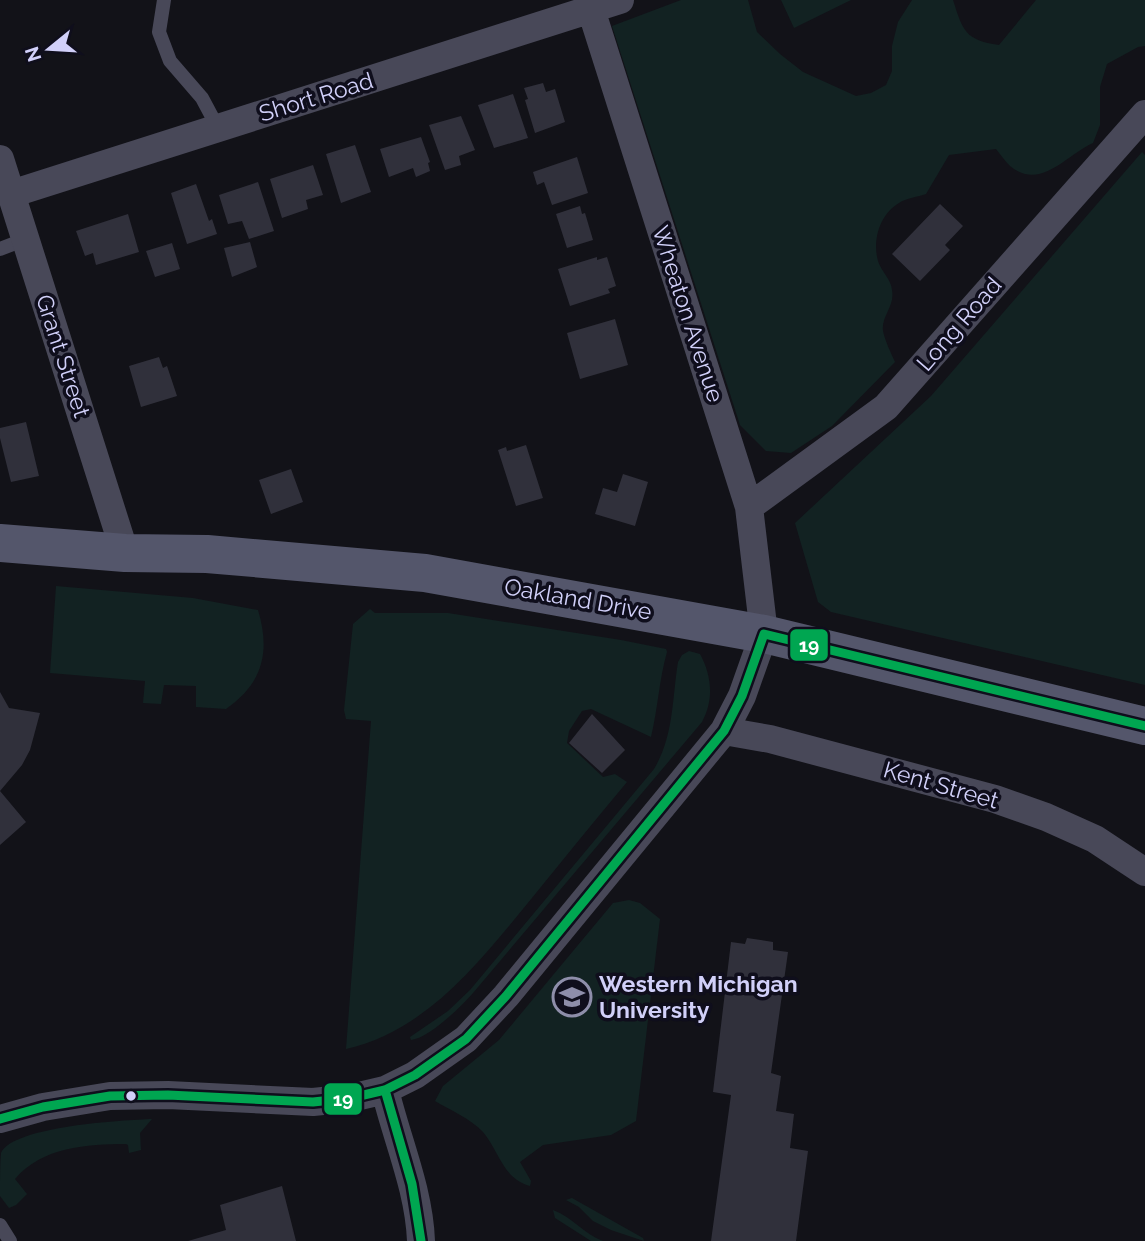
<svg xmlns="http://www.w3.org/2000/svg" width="1145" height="1241" font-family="Raleway,sans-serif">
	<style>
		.green { fill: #122222 }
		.building { fill: #30303b }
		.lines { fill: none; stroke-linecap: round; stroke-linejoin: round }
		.lane { stroke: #484858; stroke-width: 14 }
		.street { stroke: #484858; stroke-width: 28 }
		.secondary { stroke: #54566b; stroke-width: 38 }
		.bus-1-casing { stroke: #0f0e1c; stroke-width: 14 }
		.bus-1 { stroke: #00a651; stroke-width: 9 }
		.bus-dot { fill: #d1d0f9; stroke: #0f0e1c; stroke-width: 2.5 }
		.labels { text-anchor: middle; stroke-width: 7; stroke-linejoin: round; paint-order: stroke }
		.street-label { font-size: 23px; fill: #d1d0f9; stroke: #0f0e1c }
		.poi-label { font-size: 23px; font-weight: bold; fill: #d1d0f9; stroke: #0f0e1c; text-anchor: start }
		.line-badge { stroke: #0f0e1c; stroke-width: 2.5 }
		.badge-label { font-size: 19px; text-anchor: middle; font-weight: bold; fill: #fff }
	</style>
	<rect width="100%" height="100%" fill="#121218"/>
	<!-- green -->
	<path class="green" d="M681 0H748L757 32 780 54 803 72 856 96 871 93 886 85 892 71V46L898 22 912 0H953C963 31 965 40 999 45L1036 0H1145V46L1138 47 1107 64 1100 87V125L1093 143C1066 155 1041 191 1010 166 1005 161 1000 154 996 149L949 155 926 194C918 197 906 198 899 203 880 214 872 240 878 261 881 271 891 279 892 290 895 307 881 316 883 331 885 341 891 353 895 362L832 426 791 453 766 451 740 425 612 26Z
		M781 0H851L794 28Z
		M1142 152 1145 155V685L831 612 818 602 795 523 931 396Z
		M56 586 193 598 258 610C271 653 262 684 226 709L196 707V686L164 685 161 704 143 703 145 681 50 673Z
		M370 609 375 613H448L621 640 666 649 667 652C659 680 658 708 651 737L591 709 582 711 569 731 567 743 603 777 615 774 627 782C596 819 566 856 536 893 484 956 430 1030 346 1049L371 721 346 719 344 710 353 624Z
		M689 651 700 654C712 676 714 700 702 722L473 993C461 1007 429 1038 411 1040L410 1037 448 1011 470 990 654 769C674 736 672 699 678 662L682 655Z
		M629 900 640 903 660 919 636 1121 611 1135 543 1145 520 1162 531 1181 530 1186C503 1179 499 1151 483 1132 471 1119 450 1110 435 1101L443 1086 499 1040 613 903Z
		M152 1119 140 1133 141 1150 129 1153 128 1145 126 1144C87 1144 42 1147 15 1179L27 1194 16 1205 9 1208 0 1196C0 1184 0 1164 1 1153 13 1126 125 1120 152 1119Z
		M572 1198 643 1238 644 1241 611 1230 593 1221 579 1207 566 1200Z
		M553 1210C572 1217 584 1234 603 1241H591L555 1218Z"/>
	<!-- building -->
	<path class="building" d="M543 83 546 92 555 89 565 122 535 133 525 100 528 99 524 88Z
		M513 94 528 138 494 148 478 105Z
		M461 116 475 150 459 156 461 165 445 170 429 125Z
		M421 137 430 162 428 163 430 171 416 177 413 168 389 177 380 149Z
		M355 145 371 192 341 203 326 154Z
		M577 157 588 193 552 205 544 182 537 185 533 172Z
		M313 165 323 195 306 200 308 209 282 218 270 179Z
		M258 182 274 231 249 239 242 221 228 224 219 195Z
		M196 184 209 221 212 219 217 234 187 244 171 193Z
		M940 204 963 226 945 245 950 250 920 281 892 254Z
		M580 206 582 214 585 213 593 240 567 248 556 214Z
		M128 214 139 252 96 265 93 253 85 256 76 231Z
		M250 242 257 267 232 277 224 248Z
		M172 243 180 269 155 277 146 251Z
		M597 257V260L607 257 616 286 608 289 610 293 570 306 558 269Z
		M615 319 628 365 580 379 567 333Z
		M159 357 163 368 167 366 177 396 141 407 129 366Z
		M26 422 39 476 11 482 0 438V428Z
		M526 445 543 498 516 506 498 450 506 447 507 451Z
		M291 469 303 502 271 514 259 480Z
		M623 474 648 482 635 526 595 514 603 488 617 492Z
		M0 692 9 708 40 713 30 750 22 765 0 791 26 822 0 845Z
		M592 714 625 750 602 773 569 743Z
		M747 938 773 942V950L788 952 771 1073 781 1076 776 1111 794 1114 790 1148 808 1151 796 1241H711L731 1095 713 1092 731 942 745 944Z
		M282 1186 296 1241H188L226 1230 220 1205Z"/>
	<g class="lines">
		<!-- lane -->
		<path class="lane" d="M164 0 159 32 170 61 202 98 218 128
			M0 249 26 239
			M0 1225 10 1241"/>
		<!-- street -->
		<path class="street" d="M0 159 125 553
			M11 194 620 0
			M749 507 886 407 1145 114
			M724 731 770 739 995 799 1046 817 1095 839 1145 872
			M385 1090C397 1140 419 1189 421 1241
			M0 1119 43 1107 110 1096 168 1095 313 1102 351 1098 385 1090 415 1075 466 1039 506 996 724 731 742 696 764 634 749 507 588 0"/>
		<!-- secondary -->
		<path class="secondary" d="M0 543 125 553 207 554 425 573 764 634 1145 726"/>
		<defs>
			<path id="bus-1" d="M385 1090 412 1184 421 1241
				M0 1119 43 1107 110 1096 168 1095 313 1102 351 1098 385 1090 415 1075 466 1039 506 996 724 731 742 696 764 634 1145 726"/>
		</defs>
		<!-- bus-1 casing -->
		<use href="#bus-1" class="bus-1-casing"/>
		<!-- bus-1 -->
		<use href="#bus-1" class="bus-1"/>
	</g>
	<!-- icons -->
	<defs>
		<symbol id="university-ring" viewBox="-11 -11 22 22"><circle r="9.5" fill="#0f0e1c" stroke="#8e8eaa" stroke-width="1.5"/><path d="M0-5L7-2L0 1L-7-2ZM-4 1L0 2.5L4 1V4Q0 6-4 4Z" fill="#8e8eaa"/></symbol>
	</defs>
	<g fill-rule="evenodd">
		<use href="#university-ring" x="550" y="975" width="44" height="44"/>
	</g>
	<!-- markers -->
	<circle class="bus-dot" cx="131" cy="1096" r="6"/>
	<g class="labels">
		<!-- street labels -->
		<g class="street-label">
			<text transform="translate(316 97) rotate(-17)" y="8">Short Road</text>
			<text transform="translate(688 314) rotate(72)" y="8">Wheaton Avenue</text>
			<text transform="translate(959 324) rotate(-49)" y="8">Long Road</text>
			<text transform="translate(63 356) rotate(72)" y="8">Grant Street</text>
			<text transform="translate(578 599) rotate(10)" y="8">Oakland Drive</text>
			<text transform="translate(941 785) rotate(16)" y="8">Kent Street</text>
		</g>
		<!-- poi labels -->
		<g class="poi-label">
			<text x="599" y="992">Western Michigan<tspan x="599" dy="26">University</tspan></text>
		</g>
	</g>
	<g class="line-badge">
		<rect x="789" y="628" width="40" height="34" rx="7" fill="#00a651"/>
		<rect x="323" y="1082" width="40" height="34" rx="7" fill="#00a651"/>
	</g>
	<g class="badge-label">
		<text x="809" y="652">19</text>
		<text x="343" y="1106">19</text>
	</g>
	<!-- north arrow -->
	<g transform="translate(49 49) rotate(252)" stroke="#0f0e1c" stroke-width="5" paint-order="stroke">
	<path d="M0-5L12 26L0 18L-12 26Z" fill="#d1d0f9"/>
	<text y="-10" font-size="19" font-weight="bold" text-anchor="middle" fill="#d1d0f9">N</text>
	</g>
</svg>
